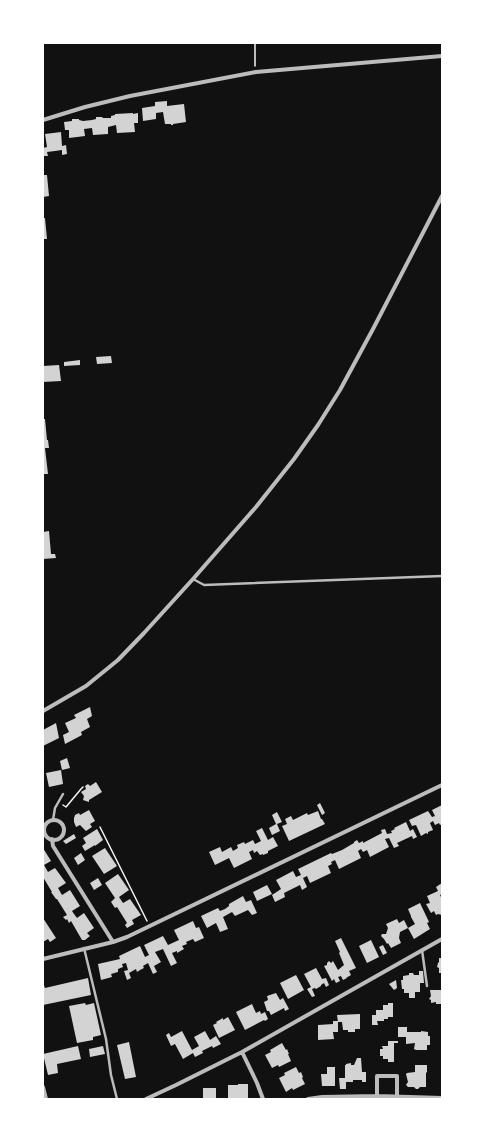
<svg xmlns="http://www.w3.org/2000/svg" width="485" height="1142" font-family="'Public Sans',sans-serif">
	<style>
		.building { fill: #d3d3d3 }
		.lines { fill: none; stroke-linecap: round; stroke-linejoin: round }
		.path { stroke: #f5f5f5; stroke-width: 1.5 }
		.service { stroke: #bcbcbc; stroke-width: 2.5 }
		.minor { stroke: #bcbcbc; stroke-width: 4 }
	</style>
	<rect width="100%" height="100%" fill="#111"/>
	<!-- building -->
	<path class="building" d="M167 101V106L184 104 186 122 173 124V125H171V124H165L163 112 156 113V119L143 121 142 108 155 106V102Z
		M133 113V114L138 113V123H134L135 132 117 133 116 125 108 127V134L93 135 92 128 84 129 85 136 69 138V130H65L64 122 72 121V119H79V120L83 121 92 120 96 119V117H102L103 118H111V116L115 115V114Z
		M61 132 62 146 66 145 67 154 62 155V150L55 151 47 152 48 156H43V148L47 147 45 134Z
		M43 175H47L49 196 43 197Z
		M43 218H45L47 239H43Z
		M111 356 112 363 97 364 96 357Z
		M80 360V365L64 366V362Z
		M59 365 61 381 43 382V366Z
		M43 419H45L47 440H48L49 448H45L48 474H43Z
		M49 531 51 554H55L56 558 43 559V532Z
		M90 707 92 716 87 719 90 727 81 732 82 735 65 744 63 735 69 732 65 723 76 718 74 715Z
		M56 723 59 738 43 746V730Z
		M67 758 70 768 62 770 60 761Z
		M61 770 63 784 49 787 46 773Z
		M96 782 102 792 89 800V802L83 800 84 796 81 792 86 789 85 786 88 784 90 786Z
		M320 803 325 813 322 815 317 805Z
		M442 805V824L440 825 439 823 435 825 433 821 430 823 433 830 428 832V834L426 833 421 836 416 825 412 826 409 820 428 811 432 817 435 816 432 810Z
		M89 810 95 821 90 824 92 827 86 831 80 825 76 827 74 822V818L75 815 79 813 80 815Z
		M318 811 321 819H322L325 824 289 841 282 826 287 824 285 819 291 816 293 820 307 813 308 815Z
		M277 812 282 822 277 824 280 831 272 835 269 828 276 824 272 815Z
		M406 822 410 831 413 829 417 837 413 839 412 836 397 843 399 846 394 848 389 838 385 839 389 847 370 857 367 850 363 852 361 849 358 851 361 858 339 869 335 860 331 862 332 864 328 866 331 873 310 883 307 876 303 878 307 887 302 890 300 885 284 893 285 897 275 902 272 895 281 889 276 880 293 871 296 877 301 875 298 869 331 853 332 854 342 850 354 843V842L357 840 359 843 363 841V843L382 833 381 830 385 829 387 834 392 833 391 831 395 829 394 828Z
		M262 828 268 840 273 837 278 846 268 851V853L263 855V854L260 855 257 851 254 853 253 850 249 852 252 859 234 868 229 858 215 865 209 852 220 847 222 852 231 847 233 851 238 848 237 845 244 842 245 844 253 840 255 844 261 841 256 831Z
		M97 829 103 840 95 846V845L85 851 82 846 86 843 83 838Z
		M74 834 76 838 66 844 63 841Z
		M43 848 51 861 44 865 48 872 55 868 66 883 58 888 62 895 70 890 80 906 72 911 74 914 77 918 84 913 94 928 87 933 90 936 85 940H82L71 921 69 923 67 919 66 920 63 917 67 915 57 899H56L51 892H52L43 877Z
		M105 848 117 866 104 874 92 856Z
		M81 853 85 860 78 865 74 858Z
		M118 874 129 890 119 897 123 903 130 899 141 915 132 920 134 924 127 928 125 925 127 923 117 907 115 908 111 902 115 898 105 883Z
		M98 878 102 885 94 890 90 883Z
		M442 883V894L440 895 442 899V915L438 914 436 915 434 911 431 913 426 904 430 903 427 896 438 891 436 887Z
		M267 885 272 894 257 901 253 892Z
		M243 896 246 902 251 900 257 913 252 915 248 910 235 916 232 912 223 917 228 929 220 932 216 923 207 928 201 916 218 908 220 911 225 909 229 906V904Z
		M420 903 429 922 427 923 430 929 414 939 408 928 415 924 411 917V916L408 909Z
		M43 918 56 938 50 942 48 939 43 942Z
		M397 919 399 923 404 920 408 928 400 932 399 938 401 943 391 948 388 943 387 944 384 939 381 936 382 934H386L388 928 386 924Z
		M193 921 196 928 199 927 204 938 195 942 193 939 186 942 187 944 182 946 184 949 177 953V951L172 953 177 963 171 966 163 949 155 952 161 962 154 966 157 972 153 974 148 963 143 966 144 968 140 970 137 972 136 969 129 973 131 978 127 980 124 971 128 970 126 963 122 964 123 967 118 969V972L111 974 112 977 101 980 98 964 120 959 119 956 140 946 145 957 149 955 144 945 163 936 168 945 179 940 174 930Z
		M341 938 356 968 349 971 351 975 346 978H347L343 980 341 976 338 977 340 981 336 983 334 979 332 981 324 966 327 965V963L329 961 331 963 333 961 338 970 344 965 339 953 340 952 335 941Z
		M371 940 379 957 367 963 359 946Z
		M383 945 387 953 383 955 379 947Z
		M439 958H442V973H439V968L437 967 438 963 439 962Z
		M316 968 322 979 326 978 329 985 326 987 324 983 321 985V986L316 989 315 988 312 989 315 996 312 997 307 989 311 987 304 974Z
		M419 971H423L424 983H420V992H415V998H409V993H404V989H402L401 980H403V976L409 975V973H413L414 975H419Z
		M296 975 304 990 288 999 280 983Z
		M88 978 91 995 43 1005V983L45 988Z
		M396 980 397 988 394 990 389 984Z
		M430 990H442V1004H436V1002L431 1003V1000L429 999 431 996Z
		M276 993 280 1000 283 998 289 1009 285 1011 284 1008 271 1015 269 1011H267L264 1002 268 1000 267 996Z
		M85 1003 86 1005 94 1003 101 1035 93 1037V1040L77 1043 69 1006Z
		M388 1003H393V1017H388V1019H384V1021H377L378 1025H372V1015H376V1010H383V1005H388Z
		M252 1004 256 1013 260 1011 261 1014 265 1012 268 1019 265 1021 264 1020 245 1030 236 1012Z
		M360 1014V1029H355V1032H348V1030H343L342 1022H338L337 1015Z
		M228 1017 235 1030 219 1038 213 1025 217 1023 216 1022 223 1018V1020Z
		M333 1021H338V1032H333L334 1039 318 1040V1025L333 1024Z
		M398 1027H407V1032H421V1031L428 1032V1036H430V1045H427V1050H416L414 1049 415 1043 406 1044V1037H398Z
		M182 1031 192 1050 199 1046 194 1037 205 1031 210 1040 216 1036 221 1044 213 1048 212 1046 202 1051 203 1053 195 1057 193 1053 183 1059 175 1044 171 1046 166 1035 169 1033 171 1037Z
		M388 1041H398V1043H394V1062H388V1059H383V1056H380V1049H383L382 1046H388Z
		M129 1042 136 1077 125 1079 117 1045Z
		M282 1043 286 1050 287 1049 289 1054H288L291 1061 279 1067 278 1065 272 1068 265 1055 271 1052 270 1050Z
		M78 1046 81 1059 57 1064 58 1073 48 1075 43 1054Z
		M103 1046 105 1054 90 1057 89 1049Z
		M357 1058H361L362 1072H366V1082H362V1080H353V1082H346V1089H340L339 1078H345V1065H346V1064L351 1063V1065H354Z
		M415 1065H427V1072L426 1073V1087H420L418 1089H416L414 1087H408L406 1085 408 1082 406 1074 407 1073 415 1072Z
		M296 1067 299 1073 301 1072 303 1077 302 1078 305 1084 293 1090 292 1088 286 1092 279 1078 285 1075 284 1073Z
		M327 1067H335V1086H322L321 1074H327Z
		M238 1084H248V1099H228V1085H238Z
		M203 1088H216V1099H203Z"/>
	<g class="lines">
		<!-- path -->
		<path class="path" d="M255 43V66
			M63 805 66 807 81 789 83 787
			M100 827 147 921"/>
		<!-- service -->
		<path class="service" d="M193 579 204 585 442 576
			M53 820 55 808 63 794
			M84 948 106 1039 111 1075 117 1099
			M422 950 427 986"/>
		<!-- minor -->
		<path class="minor" d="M43 120 85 107 130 96 256 72 442 56
			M43 711 86 686 118 660 144 633 193 579 256 507 294 459 318 425 340 390 373 329 442 196
			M44 830a10 10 0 1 1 20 0a10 10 0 1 1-20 0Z
			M52 839 53 846 113 942
			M43 959 113 942 127 937 442 785
			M242 1052 257 1083 263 1099
			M43 1087 46 1099
			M377 1096V1076H397V1096
			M146 1099 176 1085 242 1052 442 939
			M308 1099 322 1097 377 1096 442 1098"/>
	</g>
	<!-- border -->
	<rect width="485" height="1142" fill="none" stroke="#ffffff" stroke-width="88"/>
</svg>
